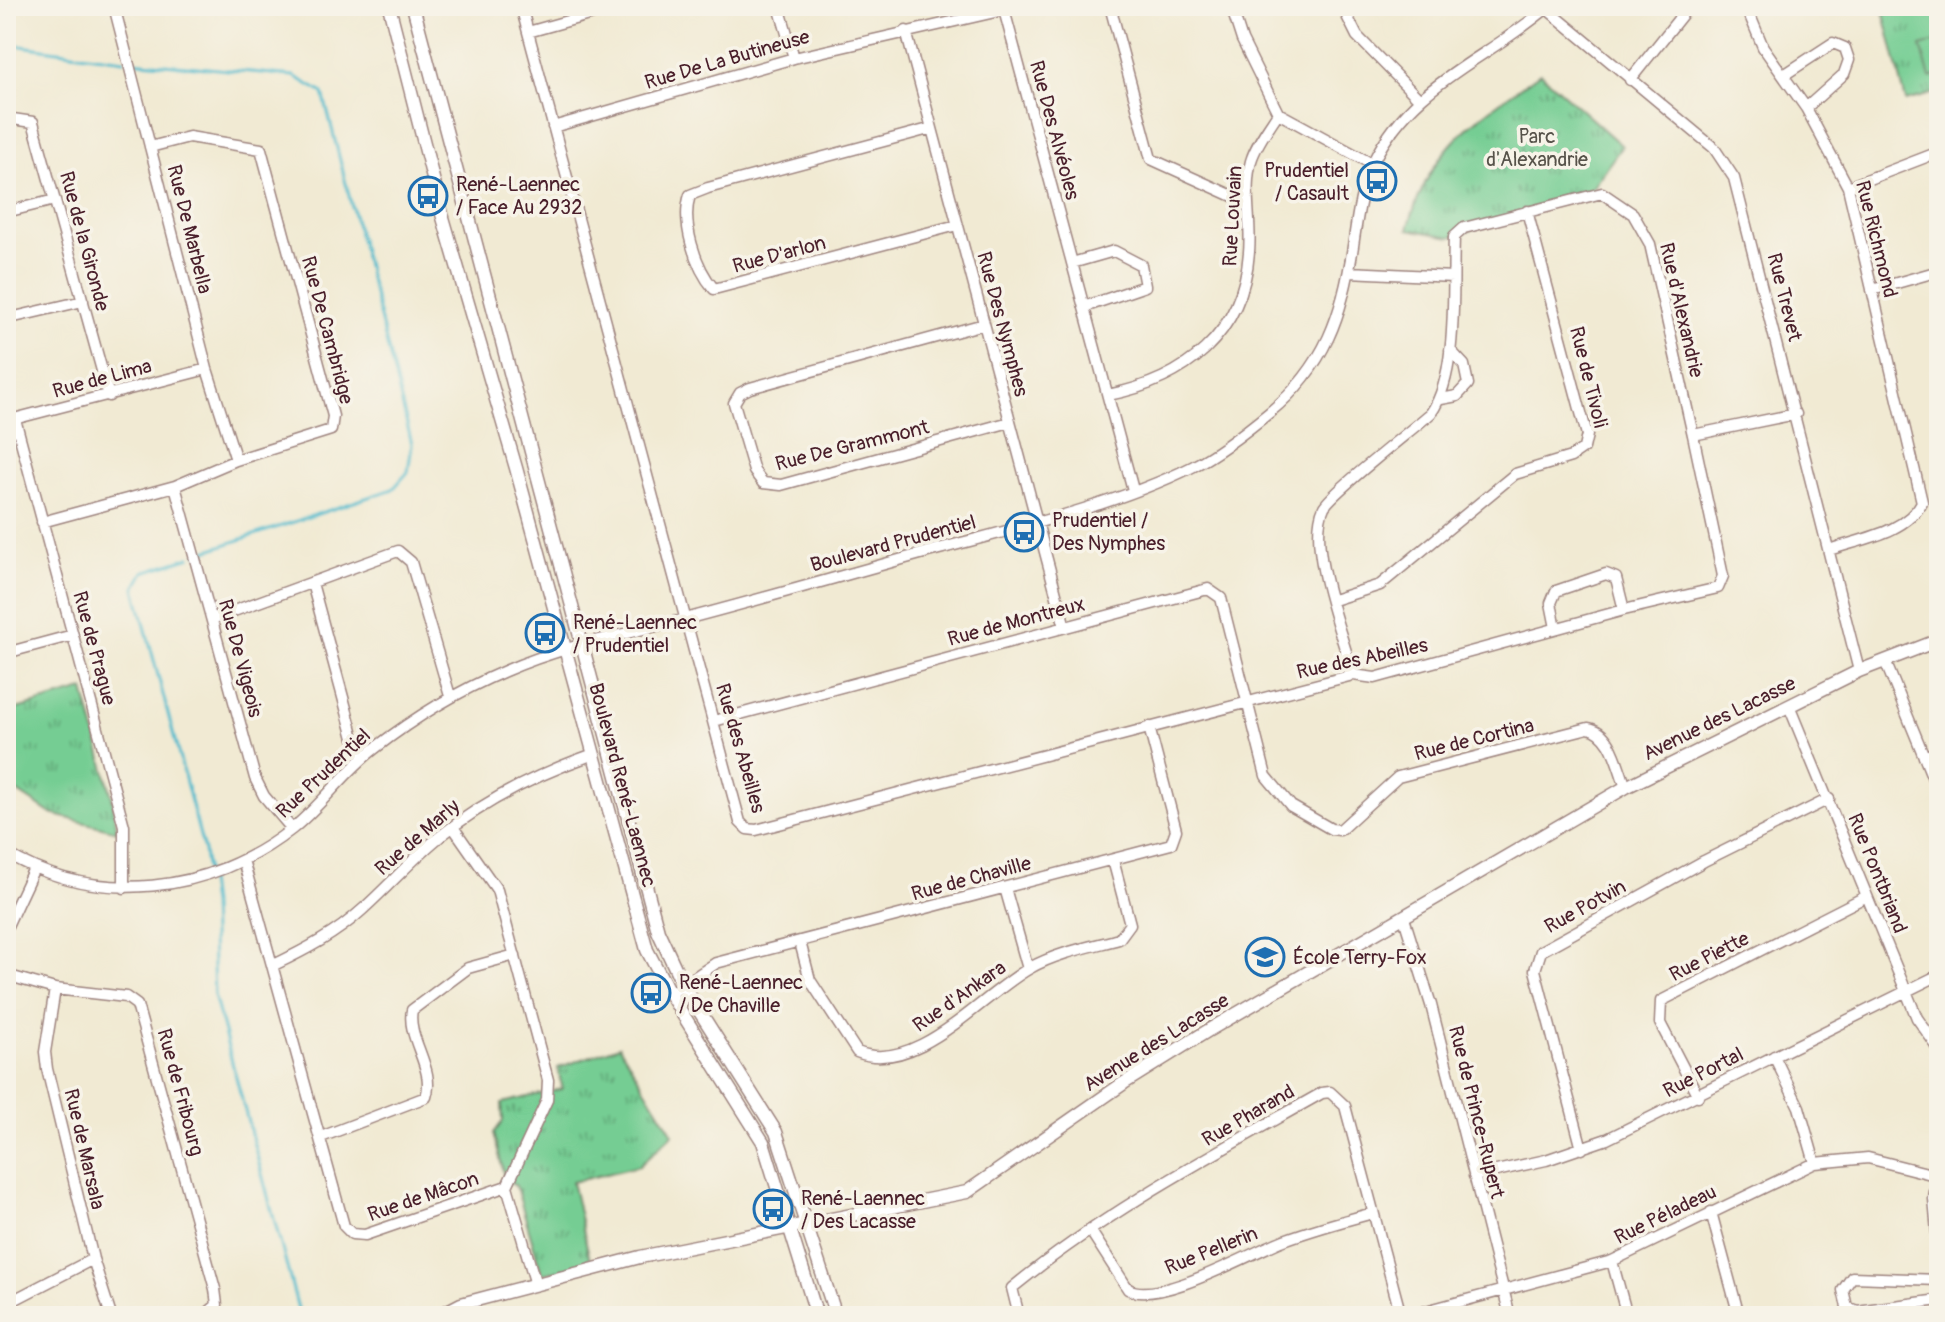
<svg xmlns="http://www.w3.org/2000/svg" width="1945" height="1322" font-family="Pangolin,sans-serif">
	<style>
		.grass { fill: url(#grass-tufts); stroke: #60765f; stroke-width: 2 }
		.pitch { fill: #75cd93; stroke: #60765f; stroke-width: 2 }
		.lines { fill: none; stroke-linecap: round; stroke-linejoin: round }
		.stream { stroke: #51bbcd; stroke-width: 3 }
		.minor-casing { stroke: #9e847f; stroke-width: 13 }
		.tertiary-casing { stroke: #9e847f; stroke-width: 15 }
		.minor { stroke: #fff; stroke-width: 10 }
		.tertiary { stroke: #fff; stroke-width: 12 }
		.labels { text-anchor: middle; stroke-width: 7; stroke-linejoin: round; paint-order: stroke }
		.street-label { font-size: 20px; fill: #4a1f2b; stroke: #f7f3e8 }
		.park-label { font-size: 20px; fill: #57534a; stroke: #f7f3e8 }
		.poi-label { font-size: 20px; fill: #4a1f2b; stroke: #f7f3e8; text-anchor: start }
	</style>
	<defs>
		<pattern id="grass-tufts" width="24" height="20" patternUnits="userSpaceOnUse" patternTransform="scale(2)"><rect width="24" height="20" fill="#75cd93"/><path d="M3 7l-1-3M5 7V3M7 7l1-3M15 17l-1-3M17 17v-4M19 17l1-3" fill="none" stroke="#62a678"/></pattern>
	</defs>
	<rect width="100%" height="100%" fill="#f7f3e8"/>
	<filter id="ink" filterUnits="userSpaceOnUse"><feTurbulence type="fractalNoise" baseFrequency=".0125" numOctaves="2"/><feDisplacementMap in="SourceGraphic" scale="16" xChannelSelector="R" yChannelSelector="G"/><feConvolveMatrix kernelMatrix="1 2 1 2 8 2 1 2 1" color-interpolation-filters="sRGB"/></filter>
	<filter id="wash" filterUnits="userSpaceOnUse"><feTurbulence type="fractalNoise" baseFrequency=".006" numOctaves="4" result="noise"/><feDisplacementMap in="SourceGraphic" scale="32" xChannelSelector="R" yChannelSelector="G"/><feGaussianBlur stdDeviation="1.8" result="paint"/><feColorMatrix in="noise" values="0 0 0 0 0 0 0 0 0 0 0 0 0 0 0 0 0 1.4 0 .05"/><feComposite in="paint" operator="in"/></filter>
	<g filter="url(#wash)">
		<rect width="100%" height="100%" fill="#f1ead3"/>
		<!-- grass -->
		<path class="grass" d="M1882 6H1939V92L1906 101Z
			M1540 73 1622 146 1590 191 1451 237 1408 229C1431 144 1473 122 1540 73Z
			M84 690 112 797 117 831 51 814 6 784V712Z
			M619 1046 673 1134 639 1166 572 1182 591 1264 542 1274 516 1186 505 1180 494 1133 503 1121 502 1103 562 1089 558 1068Z"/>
		<!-- pitch -->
		<path class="pitch" d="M1936 42 1939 75 1930 78 1921 46Z"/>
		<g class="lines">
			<!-- stream -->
			<path class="stream" d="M6 44 124 60
				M131 61 294 76 323 93 412 444 408 472 393 489 197 554
				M190 557 144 572 135 588 204 851 211 904 214 995 300 1316"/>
		</g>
	</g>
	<g filter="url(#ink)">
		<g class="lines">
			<defs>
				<path id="minor" d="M114 6 207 369 236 460
					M521 6 740 822 747 829 756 830 1353 675 1375 678 1624 610 1718 588 1723 576 1693 435 1796 414
					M779 6 794 58
					M1003 6 1133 490
					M1110 6 1151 159 1246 202
					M1231 6 1242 40 1278 113 1372 164
					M1342 6 1357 36 1418 98
					M1746 6 1763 47 1806 108 1848 187 1922 502C1906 533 1861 539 1829 550
					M1547 9 1714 148 1734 178 1859 671
					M906 31 1065 627
					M528 32 621 6
					M1784 75 1833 43 1845 48 1849 60 1844 74 1806 108
					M1630 80 1689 6
					M6 118 33 122 109 396
					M553 127 794 58 1004 10
					M929 129 708 188 690 195C681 222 695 267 714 289L957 225
					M1848 187 1939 152
					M6 212 55 200
					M1072 263 1114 251 1141 265 1145 286 1084 307
					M1349 272 1453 277
					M1872 290 1939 271
					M6 319 83 301
					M984 324 750 388 740 393 734 403 754 471 763 483 781 485 1010 422
					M1108 395C1185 380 1243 335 1249 252 1252 222 1243 191 1251 161 1256 144 1269 127 1278 113
					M1441 399 1457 396 1468 384 1464 365 1450 350
					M15 419 124 826V888
					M6 421 207 369
					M175 486 255 778 264 796 292 829
					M42 522 175 486 236 460 331 430 333 416 261 149 189 137 150 147
					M312 583 354 738 364 757
					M1333 600 1380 585 1515 474 1571 457 1584 448 1587 435 1527 211
					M212 619 398 551 411 562 450 696
					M1556 628 1551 603 1556 591 1606 574 1616 578 1624 610
					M6 653 73 635
					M1885 661 1939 793
					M1353 675C1342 634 1306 545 1324 507 1333 491 1412 430 1431 413 1459 373 1452 286 1454 237L1464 228 1602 193 1633 214 1650 244 1693 435
					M1789 706 1917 1018 1939 1049
					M714 721 1208 589 1221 598 1266 776 1291 806 1331 829 1340 830 1398 777 1588 728C1612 731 1618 767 1626 787
					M1924 757 1939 751
					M6 853C97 907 210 894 292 829 322 805 344 772 374 749 415 717 458 691 505 671 564 645 627 634 689 618 769 597 848 574 928 552 1013 529 1114 506 1192 467 1219 453 1247 431 1270 412 1325 367 1343 314 1353 246 1357 219 1361 187 1373 162 1413 81 1486 61 1549 6
					M243 860 344 1226 352 1234 365 1235 507 1186 547 1100 548 1080 497 890 453 827
					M1005 888 1028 969
					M1404 918 1431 1005 1510 1316
					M6 928 34 868
					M800 942 810 980 857 1052C916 1076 983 994 1030 968 1057 953 1089 947 1119 939L1130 924 1113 860
					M274 965C305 950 336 934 362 910 388 887 411 860 438 838 485 800 537 774 594 754
					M6 975 55 989 126 997 137 1005 215 1289 217 1305 204 1316
					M55 989 45 1052 47 1069 93 1259 111 1316
					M670 994 716 963 1171 844 1176 830 1149 727
					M1774 1056 1799 1107 1815 1163
					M1698 1096 1660 1023 1661 1001 1867 896
					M321 1137 426 1097C436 1069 406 1038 412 1010L468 968 515 955
					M1582 1149 1535 970 1541 951 1704 861 1829 799
					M1939 1164 1934 1199 1939 1255
					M1474 1176 1546 1160 1607 1139 1939 975
					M507 1186 536 1285
					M1711 1212 1739 1316
					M1090 1230 1128 1289C1159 1306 1252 1252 1284 1240 1314 1229 1343 1221 1373 1213
					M1612 1261 1627 1316
					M1939 1280 1852 1277 1843 1290 1847 1307 1857 1311 1939 1300
					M6 1304 93 1259
					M1019 1316 1012 1288C1106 1211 1216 1153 1322 1093L1330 1092 1345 1106 1401 1316
					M1407 1316 1612 1261 1815 1163 1868 1158 1935 1175"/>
				<path id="tertiary" d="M389 6 442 214 516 468 647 950 670 994 763 1142 817 1316
					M413 6 658 931 683 985 776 1132 836 1316
					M438 1316 461 1304 640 1257 967 1192 1124 1083 1209 1030 1626 787 1859 671 1939 640"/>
			</defs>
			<!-- minor casing -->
			<use href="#minor" class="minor-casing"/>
			<!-- tertiary casing -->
			<use href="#tertiary" class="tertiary-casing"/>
			<!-- minor -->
			<use href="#minor" class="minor"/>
			<!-- tertiary -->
			<use href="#tertiary" class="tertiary"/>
		</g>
	</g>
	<!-- icons -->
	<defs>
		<symbol id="bus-ring" viewBox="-11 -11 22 22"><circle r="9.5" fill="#f7f3e8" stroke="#1f6fb2" stroke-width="1.5"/><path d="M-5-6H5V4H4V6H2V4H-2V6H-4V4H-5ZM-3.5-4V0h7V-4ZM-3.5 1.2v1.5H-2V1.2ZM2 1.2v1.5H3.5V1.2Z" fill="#1f6fb2"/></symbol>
		<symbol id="school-ring" viewBox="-11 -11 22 22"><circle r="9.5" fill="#f7f3e8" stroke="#1f6fb2" stroke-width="1.5"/><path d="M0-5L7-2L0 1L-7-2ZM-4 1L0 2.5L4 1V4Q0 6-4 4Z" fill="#1f6fb2"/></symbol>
	</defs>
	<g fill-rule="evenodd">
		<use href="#bus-ring" x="1355" y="159" width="44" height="44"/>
		<use href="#bus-ring" x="406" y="174" width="44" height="44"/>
		<use href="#bus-ring" x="1002" y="510" width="44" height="44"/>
		<use href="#bus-ring" x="523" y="611" width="44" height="44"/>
		<use href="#school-ring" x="1243" y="935" width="44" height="44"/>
		<use href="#bus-ring" x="629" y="971" width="44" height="44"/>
		<use href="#bus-ring" x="751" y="1187" width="44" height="44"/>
	</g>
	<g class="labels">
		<!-- street labels -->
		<g class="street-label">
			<text transform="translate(727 59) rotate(-16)" y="7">Rue De La Butineuse</text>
			<text transform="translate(1055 130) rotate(75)" y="7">Rue Des Alvéoles</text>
			<text transform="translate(1232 216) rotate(-87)" y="7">Rue Louvain</text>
			<text transform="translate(190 229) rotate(76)" y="7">Rue De Marbella</text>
			<text transform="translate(1877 239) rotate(76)" y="7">Rue Richmond</text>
			<text transform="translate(85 241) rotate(75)" y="7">Rue de la Gironde</text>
			<text transform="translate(779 254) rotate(-15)" y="7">Rue D'arlon</text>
			<text transform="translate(1785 297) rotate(76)" y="7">Rue Trevet</text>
			<text transform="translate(1682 310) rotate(77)" y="7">Rue d'Alexandrie</text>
			<text transform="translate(1003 324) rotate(75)" y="7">Rue Des Nymphes</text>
			<text transform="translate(328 330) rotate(75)" y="7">Rue De Cambridge</text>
			<text transform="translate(1589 377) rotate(76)" y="7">Rue de Tivoli</text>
			<text transform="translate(102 378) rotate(-15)" y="7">Rue de Lima</text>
			<text transform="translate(852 445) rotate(-14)" y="7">Rue De Grammont</text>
			<text transform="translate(893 543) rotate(-15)" y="7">Boulevard Prudentiel</text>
			<text transform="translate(1016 621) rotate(-15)" y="7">Rue de Montreux</text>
			<text transform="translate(95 648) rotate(75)" y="7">Rue de Prague</text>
			<text transform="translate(241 658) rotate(75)" y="7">Rue De Vigeois</text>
			<text transform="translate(1362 658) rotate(-12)" y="7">Rue des Abeilles</text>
			<text transform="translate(1719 718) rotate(-26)" y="7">Avenue des Lacasse</text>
			<text transform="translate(1474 739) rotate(-14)" y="7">Rue de Cortina</text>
			<text transform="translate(741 748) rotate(74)" y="7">Rue des Abeilles</text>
			<text transform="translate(323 773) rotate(-43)" y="7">Rue Prudentiel</text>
			<text transform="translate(623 785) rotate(75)" y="7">Boulevard René-Laennec</text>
			<text transform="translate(417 837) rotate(-41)" y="7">Rue de Marly</text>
			<text transform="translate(1878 873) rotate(68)" y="7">Rue Pontbriand</text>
			<text transform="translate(971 878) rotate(-15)" y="7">Rue de Chaville</text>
			<text transform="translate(1585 906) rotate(-29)" y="7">Rue Potvin</text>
			<text transform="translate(1709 956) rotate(-27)" y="7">Rue Piette</text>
			<text transform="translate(959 996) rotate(-35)" y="7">Rue d'Ankara</text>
			<text transform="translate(1156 1042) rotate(-32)" y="7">Avenue des Lacasse</text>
			<text transform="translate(1703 1072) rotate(-27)" y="7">Rue Portal</text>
			<text transform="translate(181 1092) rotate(75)" y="7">Rue de Fribourg</text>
			<text transform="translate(1477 1112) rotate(76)" y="7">Rue de Prince-Rupert</text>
			<text transform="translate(1248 1115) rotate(-30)" y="7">Rue Pharand</text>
			<text transform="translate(85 1149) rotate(77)" y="7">Rue de Marsala</text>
			<text transform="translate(423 1196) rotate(-19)" y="7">Rue de Mâcon</text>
			<text transform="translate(1665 1214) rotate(-26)" y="7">Rue Péladeau</text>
			<text transform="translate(1211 1250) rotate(-22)" y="7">Rue Pellerin</text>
		</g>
		<!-- park labels -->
		<g class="park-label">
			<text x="1537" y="143">Parc<tspan x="1537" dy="23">d'Alexandrie</tspan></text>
		</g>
		<!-- poi labels -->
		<g class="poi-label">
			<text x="1349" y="177" text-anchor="end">Prudentiel<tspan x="1349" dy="23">/ Casault</tspan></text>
			<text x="456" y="191">René-Laennec<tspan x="456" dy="23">/ Face Au 2932</tspan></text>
			<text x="1052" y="527">Prudentiel /<tspan x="1052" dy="23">Des Nymphes</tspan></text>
			<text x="573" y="629">René-Laennec<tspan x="573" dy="23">/ Prudentiel</tspan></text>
			<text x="1293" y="964">École Terry-Fox</text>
			<text x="679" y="989">René-Laennec<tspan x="679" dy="23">/ De Chaville</tspan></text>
			<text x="801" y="1205">René-Laennec<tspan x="801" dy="23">/ Des Lacasse</tspan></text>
		</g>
	</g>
	<!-- margin -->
	<rect width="1945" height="1322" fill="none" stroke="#f7f3e8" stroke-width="32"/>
</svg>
